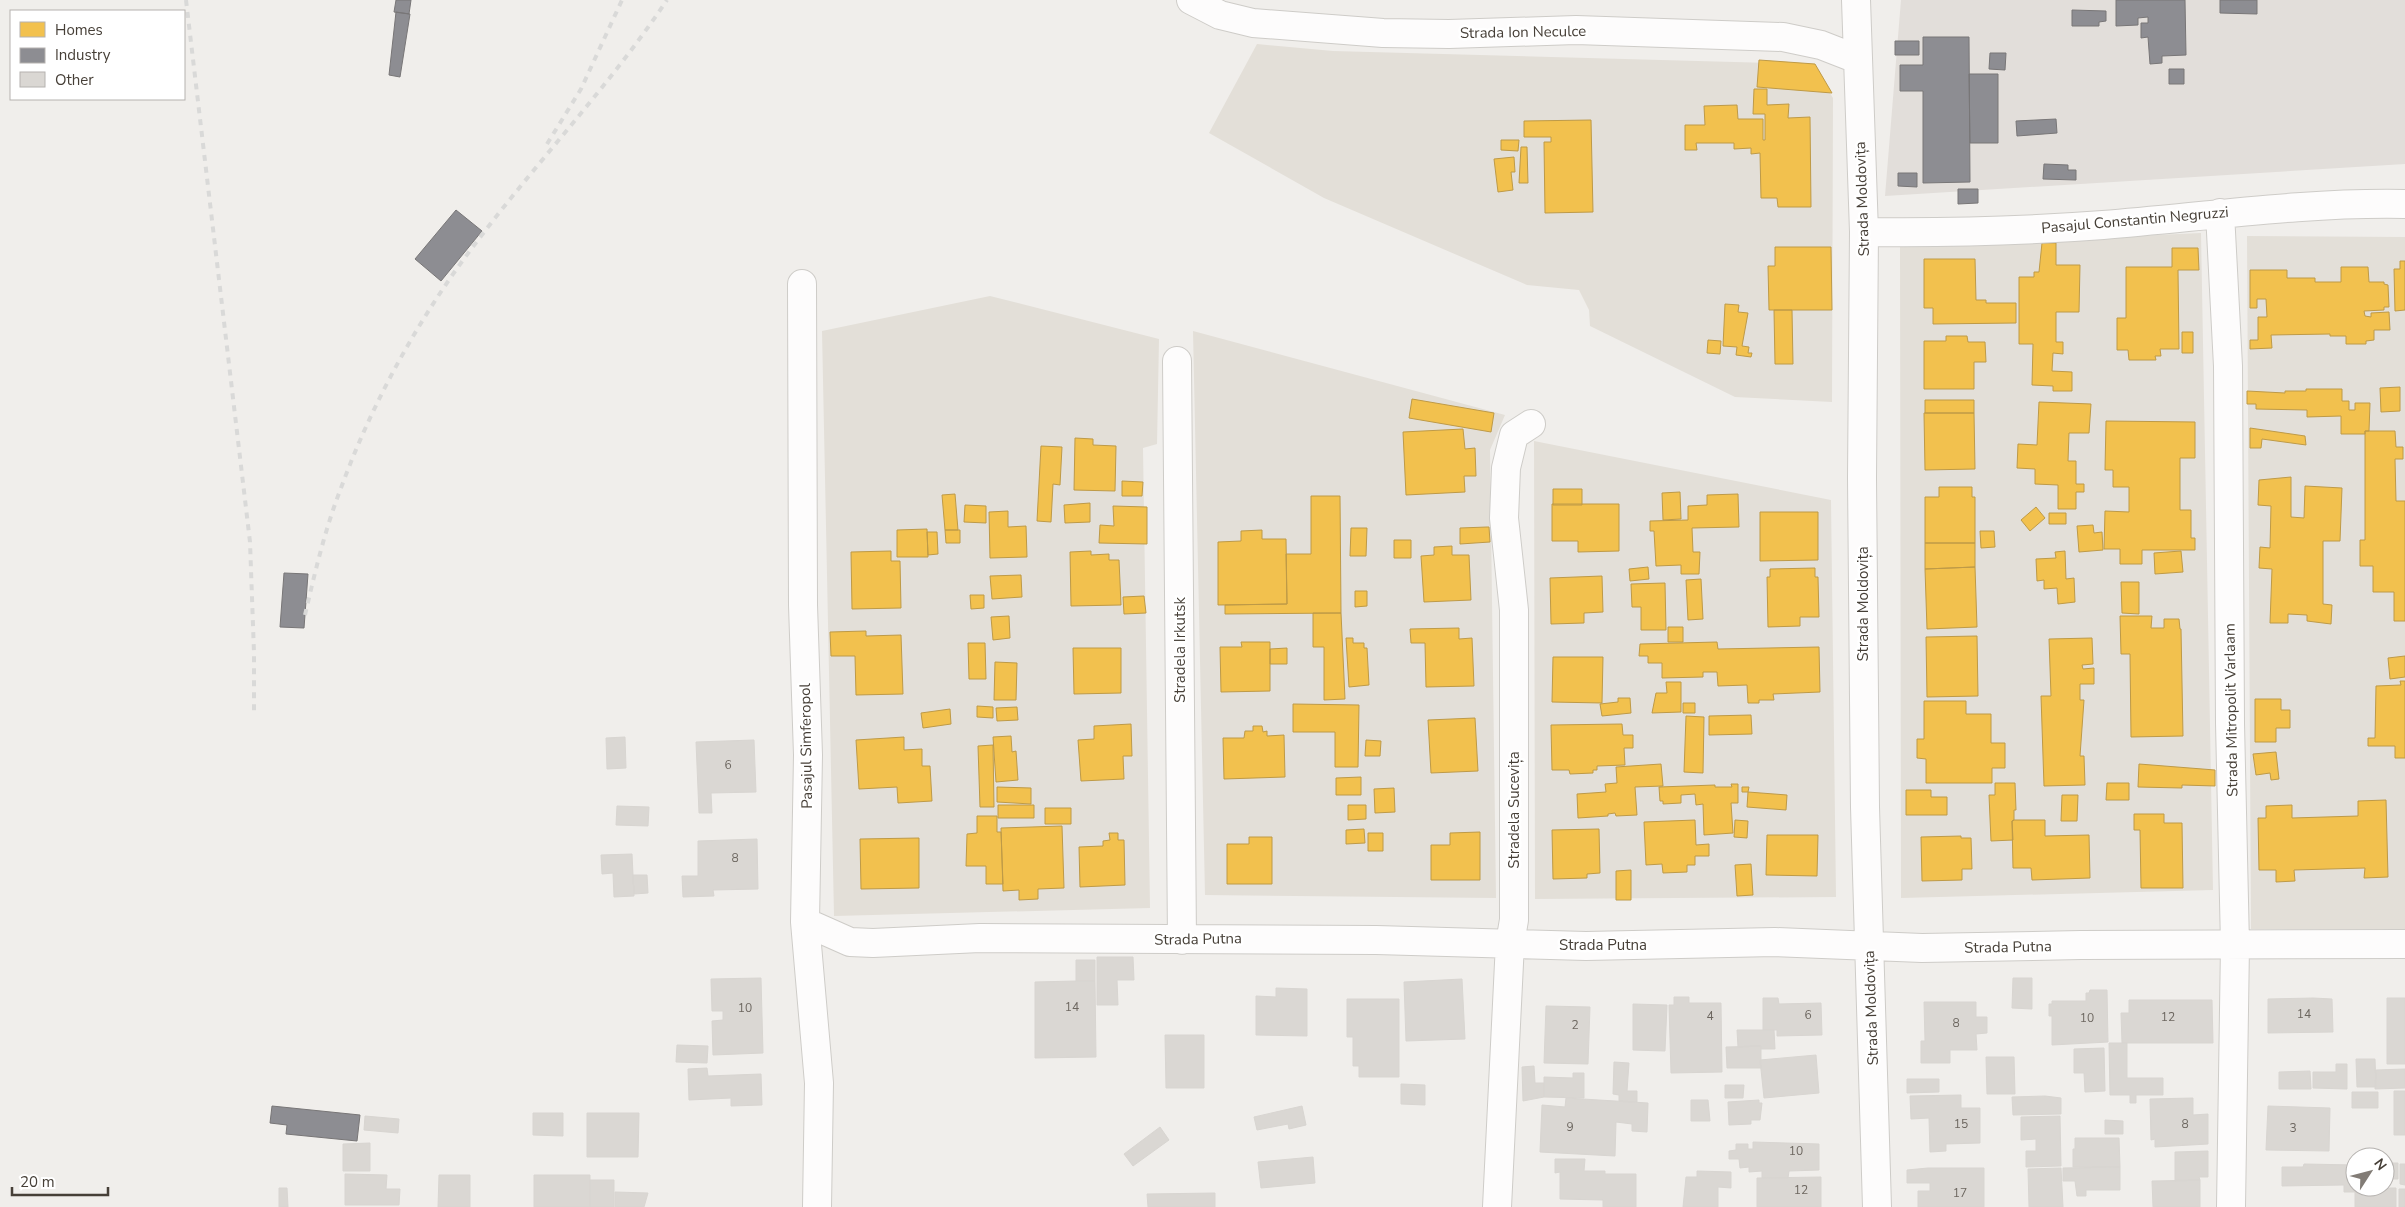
<svg xmlns="http://www.w3.org/2000/svg" width="2405" height="1207" font-family="'Nunito Sans',sans-serif">
	<style>
		.residential { fill: #e3dfd8 }
		.industrial { fill: #e2deda }
		.homes { fill: #f2c14e; stroke: #be9a47 }
		.industry { fill: #8d8d92; stroke: #787677 }
		.building { fill: #dad7d3; stroke: #d8d5d1 }
		.lines { fill: none; stroke-linecap: round; stroke-linejoin: round }
		.street-casing { stroke: #ceccc8; stroke-width: 30 }
		.street { stroke: #fdfcfc; stroke-width: 28 }
		.rail { stroke: #d9d9d8; stroke-width: 4; stroke-dasharray: 6 6; stroke-linecap: butt }
		.labels { text-anchor: middle; stroke-width: 5; stroke-linejoin: round; paint-order: stroke }
		.number-label { font-size: 12px; fill: #6c665f }
		.street-label { font-size: 15px; fill: #463f37; stroke: #fff }
	</style>
	<rect width="100%" height="100%" fill="#f0eeeb"/>
	<!-- residential -->
	<path class="residential" d="M1257 44 1333 51 1812 64 1833 98 1832 402 1735 397 1590 326 1589 310 1579 290 1527 285 1324 198 1209 133Z
		M2201 233 2213 890 1901 898 1900 247Z
		M2247 236 2405 237V929H2251Z
		M990 296 1159 339 1157 444 1143 448 1150 908 834 916 822 331Z
		M1193 331 1505 415 1490 450 1496 898 1205 895Z
		M1534 441 1831 500 1836 897 1535 899Z"/>
	<!-- industrial -->
	<path class="industrial" d="M1901 0H2405V164L1885 196Z"/>
	<!-- homes -->
	<path class="homes" d="M1759 60 1815 64 1832 93 1757 87Z
		M1754 89H1767V105L1789 104 1788 118 1810 117 1811 207H1778L1777 198H1761L1760 153 1751 154V148L1734 149V143H1696L1697 150H1685V125H1705L1704 106 1737 105 1738 119H1763V140H1765V114H1753Z
		M1591 120 1593 212 1545 213 1544 142H1551V137H1524V121Z
		M1501 140H1519L1518 151 1501 150Z
		M1521 147H1527L1528 183H1519Z
		M1514 157 1515 172H1511L1513 190 1498 192 1494 159Z
		M2042 243H2056V265H2080L2079 312H2056V342H2063V354L2053 353 2052 371 2072 372V391H2053V386L2032 385 2033 344H2019V277H2034V272H2039Z
		M1775 247H1831L1832 310H1769L1768 266H1775Z
		M2172 248H2198L2199 270H2178L2179 349H2160L2161 356H2155L2156 360H2129L2128 350H2117V318H2126V267H2172Z
		M1924 259H1975L1976 300H1986V303H2016V323L1933 324V308H1924Z
		M2400 261H2405V310L2395 311 2394 269H2400Z
		M2341 267H2368L2369 282H2384V284L2388 285 2389 307H2384V310L2364 311 2365 316 2371 317V313L2389 312 2390 330H2374V340L2366 341V344H2346V336H2330V334L2271 335 2272 348 2250 349V340H2258V317H2267L2266 299H2257V308H2250V270H2287V278H2315V282H2341Z
		M1725 304 1739 305 1738 312 1748 313 1742 346 1749 347 1748 353H1752L1751 357 1736 355 1737 347 1723 346Z
		M1774 310H1792L1793 364H1775Z
		M2182 332H2193V353H2182Z
		M1946 336H1967L1968 342H1985L1986 362H1974V389H1924V341H1946Z
		M1708 340 1721 341 1720 354 1707 353Z
		M2400 387V411L2381 412 2380 388Z
		M2306 389H2342V401H2349V410H2355V403H2370L2369 431H2365V434H2341V416L2307 417V410L2256 409V404H2247V391L2285 393V391H2306Z
		M1412 399 1494 413 1491 432 1409 418Z
		M1925 400H1974V413H1925Z
		M2039 402 2091 404 2089 433H2069L2068 461H2076V484H2084V492H2076V509H2058V485L2035 484V469L2017 468 2018 444 2037 445Z
		M1924 413H1974L1975 469 1925 470Z
		M2106 421 2195 422V458H2180V510H2191V538H2195V550H2142V564H2120V549H2104L2105 511 2129 512V487H2113V470H2105Z
		M2250 428 2305 436 2306 445 2262 439 2261 448H2250Z
		M1463 429 1465 449 1475 448 1476 476H1464L1465 492 1406 495 1403 432Z
		M2365 431H2395L2396 447H2403V459H2395L2396 501H2405V621H2394V592H2373V566H2360V540H2365Z
		M1075 438 1093 439V445L1116 446 1115 491 1074 490Z
		M1041 446 1062 447 1060 485 1053 484 1051 522 1037 521Z
		M2291 477V517L2304 518 2305 486 2342 488 2340 541H2323V604L2332 605 2331 624 2307 621V615L2288 614V623H2270L2272 569 2259 568 2260 547 2270 548 2271 506 2258 505 2259 480Z
		M1122 481 1143 482 1142 496H1122Z
		M1939 487H1972V497H1975V543H1925V497H1939Z
		M1553 489H1582V505H1553Z
		M1680 492 1681 519 1663 520 1662 493Z
		M955 494 958 530H945L942 495Z
		M1738 494 1739 527 1692 528 1693 552H1700L1699 574H1681V565L1656 566 1654 531H1650V521L1688 520V506L1707 505V495Z
		M1311 496H1340L1341 613 1225 614V605L1287 604 1286 554H1311Z
		M1090 503V522L1065 523 1064 505Z
		M1552 504H1619V551L1578 552V541H1552Z
		M965 505 986 506V523L964 522Z
		M1113 506 1147 507V544L1099 543 1100 525 1114 526Z
		M2036 507 2045 518 2030 531 2021 520Z
		M1008 511V527L1026 526 1027 557 990 558 989 512Z
		M1760 512H1818V560L1760 561Z
		M2049 513H2066V524H2049Z
		M2093 525 2094 533 2102 532 2103 550 2079 552 2077 526Z
		M1487 527H1489L1490 542 1460 544V528Z
		M1351 528H1367L1366 556H1350Z
		M927 529 928 557H897V530Z
		M945 530H960V543H946Z
		M1262 530V539H1286L1287 604 1218 605V542L1241 541V531Z
		M1980 531H1994L1995 547 1981 548Z
		M927 532H937L938 554 928 555Z
		M1394 540H1411V558H1394Z
		M1925 543H1975V567L1925 569Z
		M1452 546V555H1469L1471 600 1424 602 1421 556 1434 555V547Z
		M891 551V561H900L901 608 852 609 851 552Z
		M1091 551V555L1109 554V560H1119L1121 605 1071 606 1070 552Z
		M2065 551 2066 579 2074 578 2075 602 2058 604 2057 588 2044 589V580L2037 581 2036 559 2056 558 2055 552Z
		M2181 551 2183 572 2155 574 2154 553Z
		M1648 567 1649 579 1630 581 1629 569Z
		M1975 567 1977 627 1927 629 1925 569Z
		M1815 568V577H1818L1819 617H1800V626L1768 627 1767 577H1770V569Z
		M1021 575 1022 597 992 599 990 576Z
		M1602 576 1603 612 1584 613V623L1551 624 1550 578Z
		M1701 579 1703 619 1688 620 1686 580Z
		M2121 582H2139V614L2122 613Z
		M1665 583 1666 630H1641V607H1632L1631 584Z
		M1355 591H1367V606L1355 607Z
		M970 595H984V608L971 609Z
		M1144 596 1146 613 1124 614 1123 597Z
		M1313 613H1341L1345 699 1324 700V647H1313Z
		M1009 616 1010 638 993 640 991 617Z
		M2120 616H2152L2151 628H2164V619H2179L2180 629H2181L2183 736 2131 737 2130 654H2121Z
		M1668 627H1683V642H1668Z
		M1459 628V639L1472 638 1474 686 1426 687 1425 643H1411L1410 629Z
		M866 631V636L901 635 903 694 856 695 855 656H831L830 632Z
		M1977 636 1978 696 1927 697 1926 637Z
		M1346 638H1353V643H1364V648H1367L1369 685 1349 687Z
		M2092 638 2093 664 2082 665 2083 669 2094 668V684H2080V700H2084L2080 756H2084L2085 785 2044 786 2041 696H2051L2049 639Z
		M1241 642H1270V691L1221 692 1220 647H1242Z
		M1717 642 1718 649 1819 647 1820 692 1773 694 1774 700H1759V703H1748L1747 685 1718 686 1717 672H1703V677L1662 678V663H1648V656H1639L1640 644Z
		M968 643H985L986 679H969Z
		M1073 648H1121V693L1074 694Z
		M1287 648V664H1270V649Z
		M2405 656V677L2390 679 2388 658Z
		M1553 657H1603L1602 703 1552 702Z
		M995 662 1017 663 1016 700H994Z
		M2400 681H2405V758H2395V746H2368V738H2375L2376 686 2401 685Z
		M1666 682H1681V712L1652 713 1656 693H1667Z
		M1618 698H1630L1631 713 1602 716 1600 704 1618 702Z
		M2255 699H2281V710H2290V728H2276V742H2255Z
		M1924 701H1966V714H1991V743H2005V768H1992V783H1926V759L1917 758V739H1924Z
		M1683 703H1695V713H1683Z
		M1293 704 1359 705 1358 767H1335V732H1293Z
		M977 706 993 707V718L977 717Z
		M1017 707 1018 720 997 721 996 708Z
		M950 709 951 724 923 728 921 713Z
		M1751 715 1752 734 1709 735V716Z
		M1686 716 1704 717 1703 773 1684 772Z
		M1475 718 1478 771 1431 773 1428 720Z
		M1131 724 1132 756H1123L1124 779 1081 781 1078 740 1094 739V726Z
		M1622 724 1623 735H1633V748H1624L1625 765 1597 766V770H1593V773L1570 774 1569 770H1552L1551 725Z
		M1253 726H1262L1263 732 1267 731V736L1284 735 1285 777 1224 779 1223 738H1244L1245 731H1253Z
		M1011 736 1012 752 1016 751 1018 780 996 782 993 737Z
		M904 737V750L922 749V766H930L932 801 898 803 897 787 859 789 856 740Z
		M1366 740 1381 741 1380 756H1365Z
		M993 745 994 807H980L978 746Z
		M2276 752 2279 779 2271 780 2270 773 2256 775 2253 754Z
		M1661 764 1663 786 1635 787 1637 815 1616 816 1615 813 1608 814V816L1578 818 1577 794 1606 792 1605 784 1617 783 1616 767Z
		M2139 764 2215 770V786L2182 785V788L2138 787Z
		M1361 777V795H1336V778Z
		M1995 783H2015L2016 810H2014V820L2012 821 2013 840 1991 841 1989 795H1995Z
		M2107 783H2129V800H2106Z
		M1731 784H1738V803H1731L1733 833 1704 835 1703 804 1696 805 1695 794 1681 795V803L1663 804V801H1660L1659 787 1715 785V787H1732Z
		M997 787 1031 788V804L997 802Z
		M1742 787H1749L1748 792 1787 795 1786 810 1747 807 1748 792H1742Z
		M1394 788 1395 812 1375 813 1374 789Z
		M1906 790H1931V797H1947V815H1906Z
		M2062 795H2078L2077 821H2061Z
		M2386 800 2388 877 2364 878 2365 868 2294 870 2295 881 2276 882V870H2259L2258 818H2266V806L2292 805V818L2358 816V801Z
		M998 805H1034V818H998Z
		M1348 805H1366V819L1348 820Z
		M1045 808H1071V824H1045Z
		M2134 814H2164V823H2182L2183 888H2141L2140 830H2134Z
		M977 816H997V832H1001L1003 884H986V866H966L967 834 977 833Z
		M1695 820 1696 845 1709 844V856H1695V865H1687V872L1663 873 1662 864 1646 865 1644 822Z
		M1735 820 1748 821 1747 838 1734 837Z
		M2014 820H2045V836L2089 835 2090 878 2032 880 2031 868H2013L2012 821Z
		M1062 826 1064 888 1038 889V899L1019 900V890L1003 891 1001 828Z
		M1364 829 1365 843 1346 844V830Z
		M1599 829 1600 873 1587 874V878L1553 879 1552 830Z
		M1480 832V880H1431V845H1450V833Z
		M1109 833H1118V840H1124L1125 885 1080 887 1079 847 1103 846V841L1110 840Z
		M1368 833H1383V851H1368Z
		M1767 835H1818L1817 876 1766 875Z
		M1961 836V838H1971L1972 869H1962V880L1922 881 1921 837Z
		M1249 837H1272V884H1227V844H1249Z
		M919 838V888L861 889 860 839Z
		M1751 864 1753 895 1737 896 1735 865Z
		M1631 870V900H1616V871Z"/>
	<!-- industry -->
	<path class="industry" d="M396 0H411L409 14 394 12Z
		M2116 0H2185L2186 55 2162 56V63L2150 64 2148 37 2141 38V23H2148V17L2138 18V25L2116 26Z
		M2220 0H2257V14L2220 13Z
		M2072 10 2106 11V21L2099 22V26H2072Z
		M396 12 410 14 400 77 389 75Z
		M1923 37H1969L1970 182 1923 183V91H1900V65H1923Z
		M1895 41H1919V55H1895Z
		M1990 53H2006L2005 70 1989 69Z
		M2169 69H2184V84H2169Z
		M1969 74H1998V143H1970Z
		M2056 119 2057 133 2017 136 2016 121Z
		M2044 164 2068 165V170H2076V180L2043 179Z
		M1898 173H1917V187L1898 186Z
		M1958 189H1978V203L1958 204Z
		M456 210 482 231 441 281 415 259Z
		M284 573 308 574 304 628 280 627Z
		M272 1106 360 1115 357 1141 286 1134 287 1125 270 1123Z"/>
	<!-- building -->
	<path class="building" d="M625 737 626 768 607 769 606 738Z
		M754 740 756 792 711 793 712 813H699L696 742Z
		M617 806 649 807 648 826 616 825Z
		M757 839 758 889 713 890 714 896 683 897 682 876H698V841Z
		M632 854 634 896 614 897 613 873 602 874 601 855Z
		M633 875H647L648 893 634 894Z
		M1097 957H1133L1134 980H1117L1118 1005H1097Z
		M1076 960H1095V981H1076Z
		M761 978 763 1053 713 1055 712 1021 723 1020V1011H712L711 979Z
		M2013 978H2032V1009L2012 1008Z
		M1462 979 1465 1039 1406 1041 1404 982Z
		M1076 981H1095L1096 1057 1035 1058V982Z
		M1276 988 1307 989V1036L1256 1035V996L1276 997Z
		M2090 990H2107L2108 1042 2052 1045V1016H2049V1004H2052V1001H2086V993H2089Z
		M1674 997H1689V1003H1721L1722 1072 1671 1073 1669 1005H1674Z
		M1763 998H1778L1779 1004 1821 1003 1822 1035 1777 1036V1030H1763Z
		M2313 998 2332 999 2333 1032 2268 1033V999Z
		M2387 998H2405V1064H2387Z
		M1347 999H1399V1077H1359V1066H1353V1037H1347Z
		M2129 1000H2212L2213 1043H2122L2121 1013H2129Z
		M1924 1002H1976V1017H1987V1033L1976 1034 1977 1050H1950V1063H1921V1041H1925Z
		M1633 1004 1667 1005 1665 1051 1633 1050Z
		M1546 1006 1590 1007 1588 1064 1544 1063Z
		M1737 1030H1774L1775 1049H1761V1046L1738 1047Z
		M1165 1035H1204V1088H1166Z
		M2109 1043H2127V1078H2163V1095H2136V1103H2130V1095H2110Z
		M677 1045 708 1046 707 1063 676 1062Z
		M1761 1046V1068H1727L1726 1047Z
		M2104 1048 2105 1091 2085 1092 2084 1073H2074V1049Z
		M1816 1055 1819 1093 1764 1098 1760 1060Z
		M1986 1057H2014L2015 1094H1987Z
		M2356 1059H2375L2376 1087H2357Z
		M1614 1062 1629 1063 1627 1091H1637V1102L1619 1101V1095L1613 1094Z
		M2336 1064H2347V1089L2313 1088V1072H2336Z
		M1534 1066 1535 1083H1544V1097L1523 1101 1522 1067Z
		M707 1068 708 1076 761 1074 762 1105 731 1106V1098L689 1100 688 1069Z
		M2405 1069V1088L2375 1089 2376 1070Z
		M2310 1071 2311 1089H2279V1072Z
		M1573 1073H1584V1098L1544 1097V1077L1573 1078Z
		M1907 1079H1939V1092L1907 1093Z
		M1401 1084 1425 1085V1105L1401 1104Z
		M1725 1085H1744L1743 1098H1725Z
		M2394 1091H2405V1135H2394Z
		M2352 1092H2378V1108H2352Z
		M1961 1095V1108H1980V1143L1946 1144V1151L1930 1152 1929 1118 1911 1119 1910 1096Z
		M2045 1096 2061 1098V1114L2013 1115 2012 1097Z
		M1566 1098 1648 1103 1647 1132 1632 1131V1124L1616 1122 1615 1156 1540 1152 1542 1105 1565 1107Z
		M2193 1098V1115L2208 1114V1144L2155 1147V1139L2151 1140 2150 1099Z
		M1691 1100H1708L1710 1121H1691Z
		M1759 1100V1103H1762L1760 1120H1751V1124L1729 1125 1728 1102Z
		M1302 1106 1306 1125 1289 1129 1288 1124 1257 1130 1254 1117Z
		M2268 1106 2330 1108 2329 1151 2266 1150Z
		M533 1113H563V1136L533 1135Z
		M587 1113H639L638 1157H587Z
		M365 1116 399 1119 398 1133 364 1130Z
		M2060 1116 2061 1166 2026 1167V1151H2036V1139L2021 1140V1117Z
		M2105 1120 2123 1121V1134H2105Z
		M1160 1127 1169 1140 1133 1166 1124 1154Z
		M2075 1138H2119L2120 1167H2073V1149H2075Z
		M1753 1142 1819 1144V1170L1789 1171 1788 1178H1762V1171L1749 1172V1167L1740 1168 1739 1159H1729V1151L1736 1150V1144H1748V1149H1753Z
		M370 1143V1171H343V1144Z
		M2208 1151V1177H2199L2200 1180 2175 1181V1152Z
		M1313 1157 1315 1183 1261 1188 1258 1162Z
		M1555 1159H1585L1584 1171H1605V1174H1636V1207H1603V1200L1560 1199V1172L1555 1173Z
		M2385 1163H2398V1179H2385Z
		M2304 1164 2355 1165V1187L2379 1188H2355V1192H2344V1185L2282 1186V1167H2303Z
		M2400 1164H2405V1185L2400 1184Z
		M2120 1167V1190H2086V1196H2077L2075 1181H2063V1168Z
		M1928 1168H1984V1207H1918V1191H1930V1183H1907V1170Z
		M2061 1168 2063 1207H2029L2028 1169Z
		M1697 1171 1731 1172V1188L1718 1187V1207H1683L1686 1177H1697Z
		M345 1174 387 1175 386 1189H400L399 1205H345Z
		M439 1175H470V1207H438Z
		M534 1175H590V1207H534Z
		M1821 1177V1207H1757V1178Z
		M590 1180H614V1207H590Z
		M2200 1180V1207H2153L2152 1181Z
		M279 1188H287L288 1207H279Z
		M2355 1188H2396V1207H2355Z
		M2399 1189H2405V1207H2399Z
		M615 1192 648 1193 644 1207H615Z
		M1215 1193V1207H1148L1147 1194Z"/>
	<g class="lines">
		<defs>
			<path id="street" d="M1191 0 1220 15 1253 23 1383 33 1449 34 1576 30 1783 37 1821 45 1857 59
				M1856 0 1864 232 1862 478 1865 807 1877 1207
				M2220 213 2228 366 2230 723 2235 945 2231 1207
				M1864 232C1943 233 2023 231 2103 225 2203 217 2304 202 2405 204
				M802 284 803 605 808 755 805 922 819 1083 817 1207
				M1177 361 1182 940
				M805 922 850 942 873 943 980 938 1376 940 1586 946 1775 942 1922 948 2081 945 2405 944
				M1497 1207 1510 943 1514 920V610L1504 518 1506 468 1514 435 1531 424"/>
		</defs>
		<!-- street casing -->
		<use href="#street" class="street-casing"/>
		<!-- street -->
		<use href="#street" class="street"/>
		<!-- rail -->
		<path class="rail" d="M186 0 250 542 254 653V712
			M547 144 581 89 622 0
			M305 615C315 572 325 529 341 488 368 414 406 342 451 277 518 181 602 97 667 0"/>
	</g>
	<g class="labels">
		<!-- number labels -->
		<g class="number-label">
			<text x="728" y="769">6</text>
			<text x="735" y="862">8</text>
			<text x="1072" y="1011">14</text>
			<text x="745" y="1012">10</text>
			<text x="2304" y="1018">14</text>
			<text x="1808" y="1019">6</text>
			<text x="1710" y="1020">4</text>
			<text x="2168" y="1021">12</text>
			<text x="2087" y="1022">10</text>
			<text x="1956" y="1027">8</text>
			<text x="1575" y="1029">2</text>
			<text x="1961" y="1128">15</text>
			<text x="2185" y="1128">8</text>
			<text x="1570" y="1131">9</text>
			<text x="2293" y="1132">3</text>
			<text x="1796" y="1155">10</text>
			<text x="1801" y="1194">12</text>
			<text x="1960" y="1197">17</text>
		</g>
		<!-- street labels -->
		<g class="street-label">
			<text transform="translate(1523 32) rotate(-1)" y="5">Strada Ion Neculce</text>
			<text transform="translate(1862 199) rotate(-92)" y="5">Strada Moldovița</text>
			<text transform="translate(2135 220) rotate(-5)" y="5">Pasajul Constantin Negruzzi</text>
			<text transform="translate(1863 604) rotate(-90)" y="5">Strada Moldovița</text>
			<text transform="translate(1180 650) rotate(-90)" y="5">Stradela Irkutsk</text>
			<text transform="translate(2231 710) rotate(-91)" y="5">Strada Mitropolit Varlaam</text>
			<text transform="translate(806 746) rotate(-91)" y="5">Pasajul Simferopol</text>
			<text transform="translate(1514 810) rotate(-90)" y="5">Stradela Sucevița</text>
			<text transform="translate(1198 939) rotate(-1)" y="5">Strada Putna</text>
			<text x="1603" y="950">Strada Putna</text>
			<text transform="translate(2008 947) rotate(-1)" y="5">Strada Putna</text>
			<text transform="translate(1871 1008) rotate(-92)" y="5">Strada Moldovița</text>
		</g>
	</g>
	<!-- legend -->
	<rect x="10" y="10" width="175" height="90" fill="#ffffff" stroke="#b5b2af"/>
	<rect x="20" y="22" width="25" height="15" fill="#f2c14e" stroke="#b5b2af"/>
	<text x="55" y="35" font-size="15" fill="#463f37">Homes</text>
	<rect x="20" y="48" width="25" height="15" fill="#8d8d92" stroke="#b5b2af"/>
	<text x="55" y="60" font-size="15" fill="#463f37">Industry</text>
	<rect x="20" y="72" width="25" height="15" fill="#dad7d3" stroke="#b5b2af"/>
	<text x="55" y="85" font-size="15" fill="#463f37">Other</text>
	<!-- north arrow -->
	<g transform="translate(2370 1172) rotate(54)"><circle r="24" fill="#ffffff" stroke="#b5b2af"/>
	<path d="M0-4L9 19L0 12L-9 19Z" fill="#827c76"/>
	<text y="-8" font-size="14" font-weight="bold" text-anchor="middle" fill="#463f37">N</text>
	</g>
	<!-- scale -->
	<path d="M12 1187v8h96v-8" fill="none" stroke="#463f37" stroke-width="2.5"/>
	<text x="20" y="1187" font-size="15" fill="#463f37" stroke="#ffffff" stroke-width="4" paint-order="stroke">20 m</text>
</svg>
